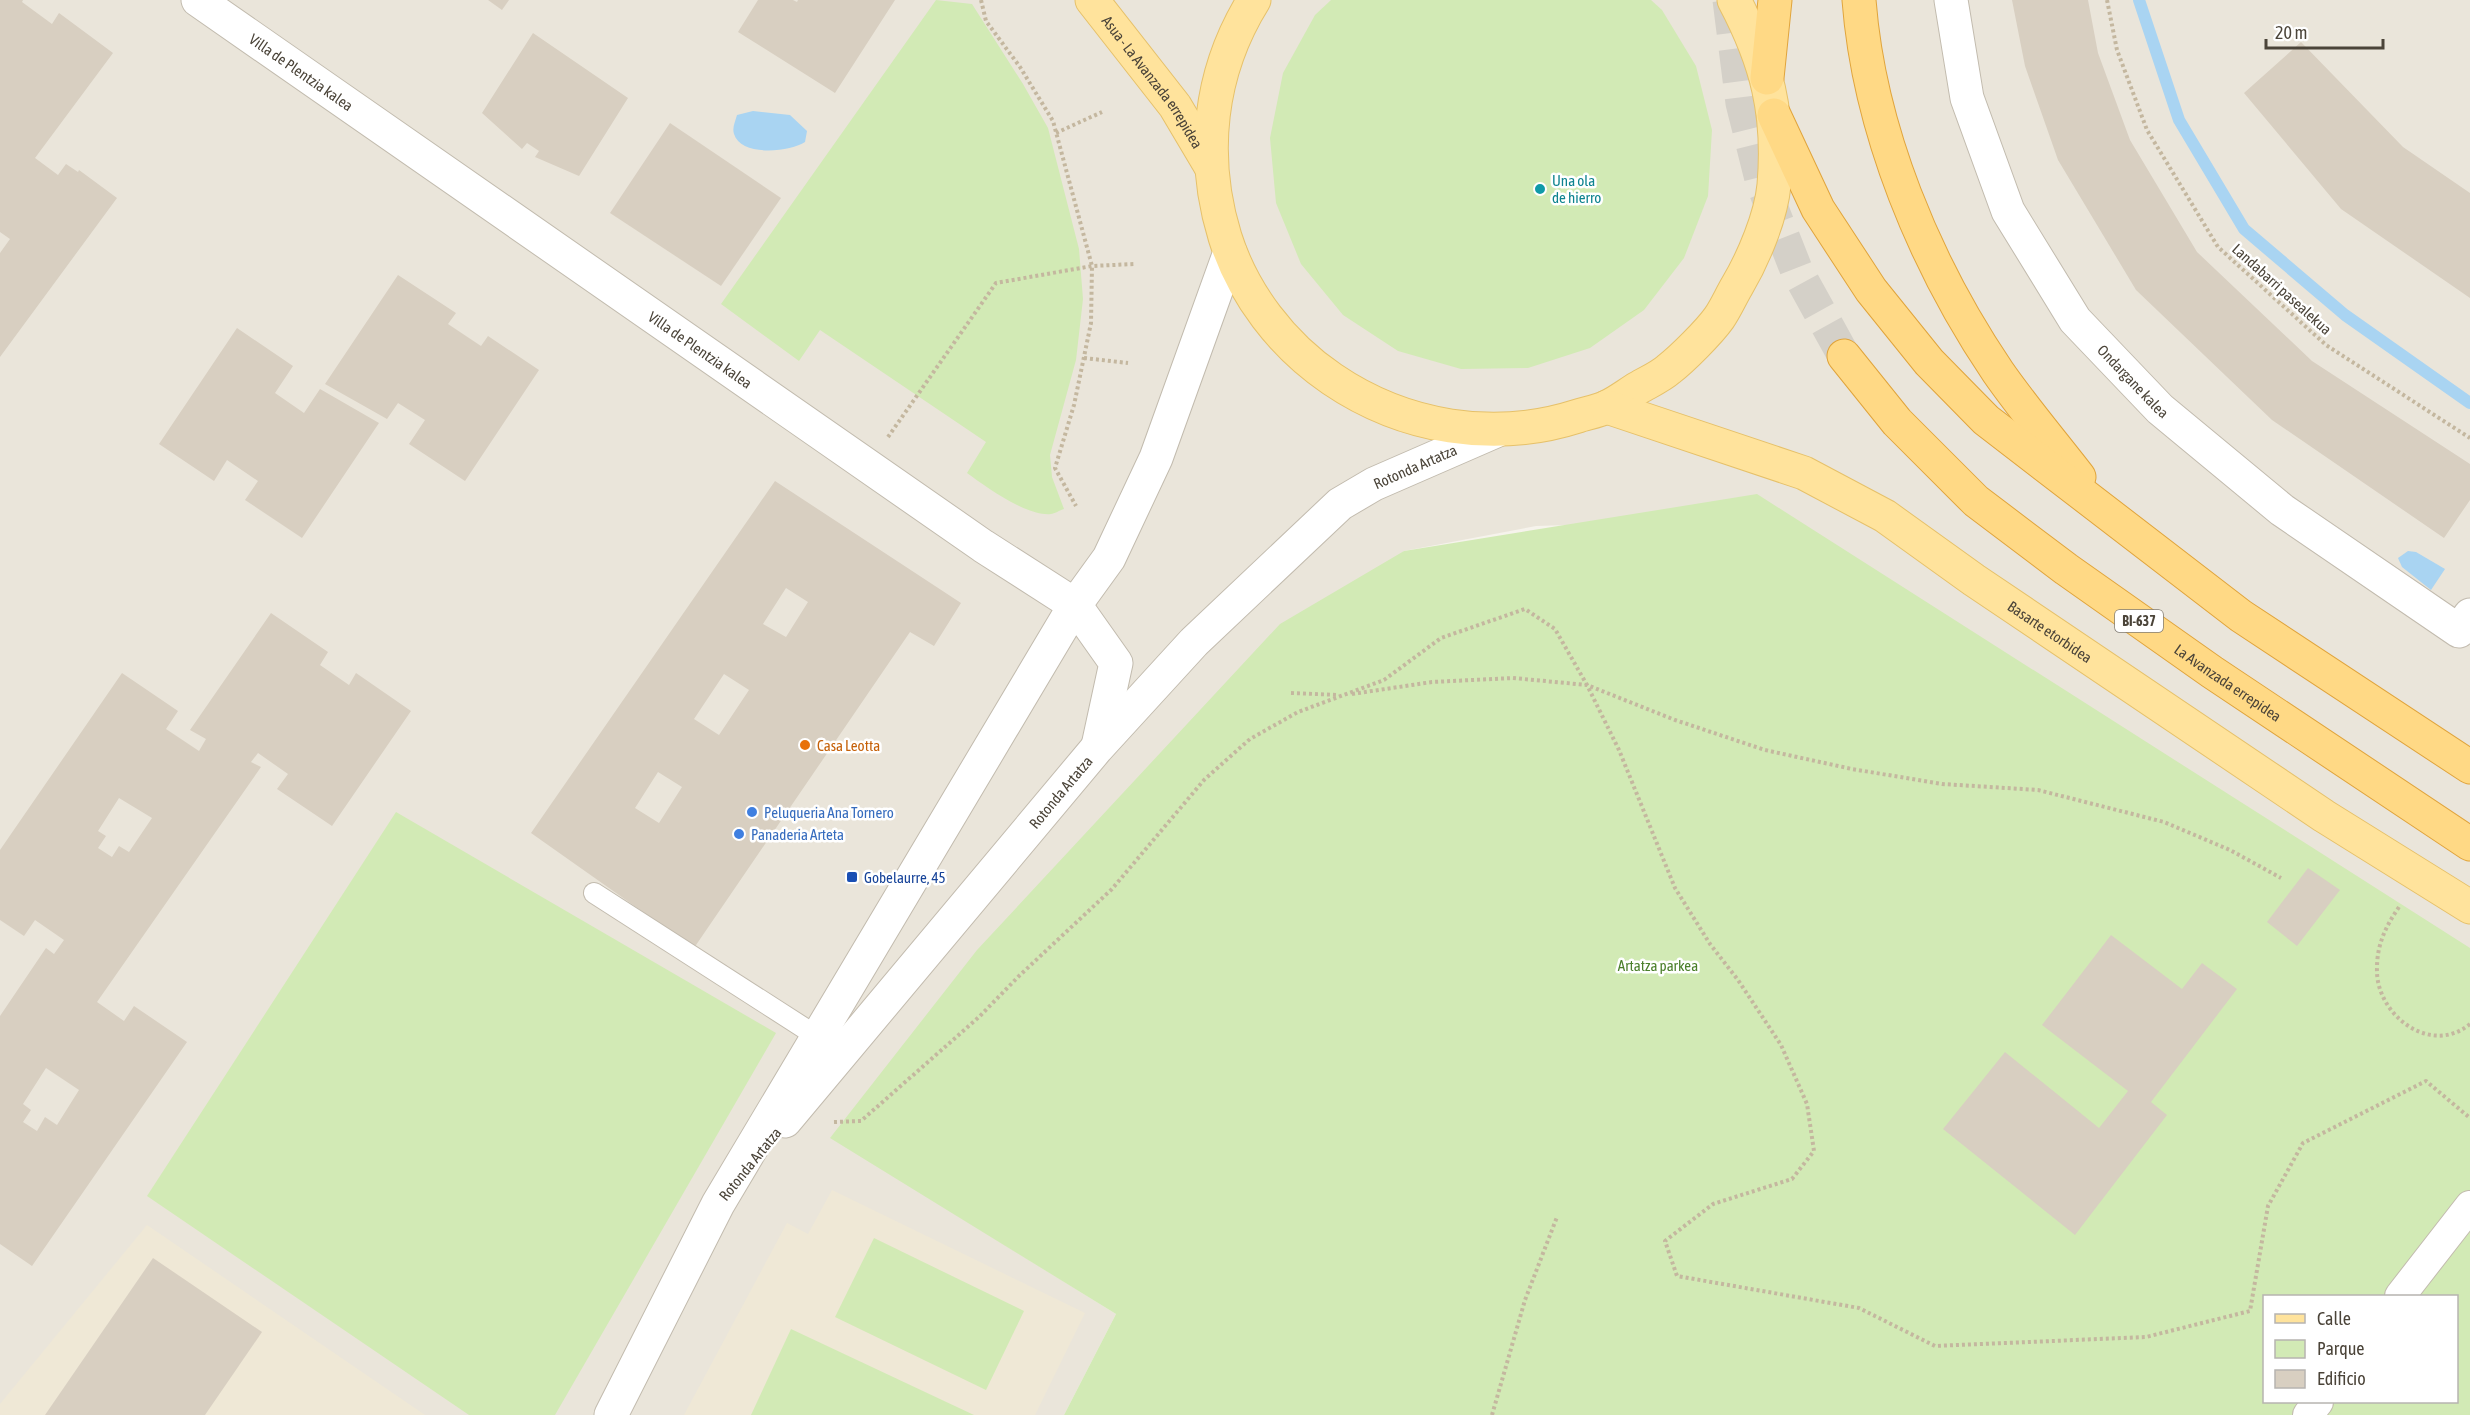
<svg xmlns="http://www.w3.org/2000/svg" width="2470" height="1415" font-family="'Asap Condensed',sans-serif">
  <rect width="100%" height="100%" fill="#f6f3ec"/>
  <polygon fill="#eae5da" points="0,0 2470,0 2470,960 1759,519 1536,526 1404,551 831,1137 1116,1314 1064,1415 0,1415"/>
  <g fill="#efe8d6">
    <polygon points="832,1190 1085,1313 1035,1415 684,1415 787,1223 808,1234"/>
    <polygon points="147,1225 425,1415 0,1415 0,1404"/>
  </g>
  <g fill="#d2eab5" fill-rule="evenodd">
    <path d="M936,0l36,4 51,80 25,44 31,121 4,50 -7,61 -26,95 2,22 12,32c-4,1 -10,5 -13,5 -24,3 -66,-28 -84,-41l19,-31 -166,-112 -21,31 -78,-57z"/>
    <polygon points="1331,0 1651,0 1662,10 1696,66 1712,130 1708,196 1684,258 1644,310 1590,348 1528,368 1461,369 1398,351 1343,315 1301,264 1276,203 1270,138 1283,73 1315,15"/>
    <path d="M1757,494l713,454v467h-1406l52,-101 -286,-176 147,-188 303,-326 124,-73zM2264,1296h192v106h-192z"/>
    <polygon points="396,812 776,1033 555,1415 469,1415 147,1196"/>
    <polygon points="874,1238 1024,1311 986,1390 835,1317"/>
    <polygon points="791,1329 974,1415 751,1415"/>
  </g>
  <g fill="#a9d4f2">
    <path d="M753,111l37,4 17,16 -2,11c-15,10 -64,15 -71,-8 -2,-6 1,-12 3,-19z"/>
    <polygon points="2408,551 2416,552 2445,569 2431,590 2402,567 2398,558"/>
  </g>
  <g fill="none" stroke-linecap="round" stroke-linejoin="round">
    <polyline stroke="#a9d4f2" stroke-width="12" points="2139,0 2179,120 2244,229 2345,315 2470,403"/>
  </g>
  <g fill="#d8cfc1" fill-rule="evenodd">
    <polygon points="0,0 23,0 22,2 52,24 59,13 113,53 35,158 58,175 66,164 78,172 79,170 117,198 0,357 0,253 10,239 0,232"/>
    <polygon points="488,0 509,0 502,10"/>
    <polygon points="758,0 793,0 797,2 798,0 895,0 835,93 738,32"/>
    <polygon points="2012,0 2088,0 2098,53 2130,140 2197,252 2312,361 2470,464 2470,500 2444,538 2272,420 2136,290 2058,160 2025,66"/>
    <polygon points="533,33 628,98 579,176 535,157 539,151 527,143 522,149 482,113"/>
    <polygon points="2301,42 2403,147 2470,193 2470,298 2341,209 2244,93"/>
    <polygon points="670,123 781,198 721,286 610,213"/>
    <polygon points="398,275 456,313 448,324 481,346 488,336 539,370 465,481 409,444 425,420 398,403 387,419 325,384"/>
    <polygon points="237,328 293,366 275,393 304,413 320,389 379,423 302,538 245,500 258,481 227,460 214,481 159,444"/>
    <path d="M775,481l186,122 -27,43 -24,-14 -216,316 -163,-115zM786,588l22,14 -22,35 -23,-13zM724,674l25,16 -30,45 -25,-16zM658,772l24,15 -23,36 -24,-15z"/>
    <path d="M271,613l57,39 -8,13 29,20 7,-12 55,38 -79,115 -55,-37 11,-15 -30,-21 -7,9 10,5 -164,235 27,19 10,-15 53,36 -155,224 -32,-22v-228l46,-68 8,6 10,-14 -29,-20 -11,16 -24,-16v-70l122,-177 56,38 -12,18 33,22 7,-12 -16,-9zM119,798l33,20 -23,34 -10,-6 -7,11 -14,-9 8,-12 -8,-5zM46,1068l33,22 -22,35 -12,-8 -8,14 -14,-9 8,-12 -8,-6z"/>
    <polygon points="2308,868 2340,890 2297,946 2267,922"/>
    <polygon points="2111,935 2182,989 2202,963 2237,989 2151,1102 2167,1115 2075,1235 1943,1129 2005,1052 2099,1128 2128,1091 2042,1025"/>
    <polygon points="153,1258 262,1332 205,1415 45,1415"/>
  </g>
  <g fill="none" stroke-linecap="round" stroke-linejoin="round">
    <polyline stroke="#d4d0c8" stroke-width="33" stroke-dasharray="33 16" stroke-linecap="butt" points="1729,0 1742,103 1762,183 1796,269 1844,356"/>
    <defs>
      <polyline id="service" points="594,893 818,1037"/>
      <g id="pedestrian">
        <polyline points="2400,1296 2470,1206"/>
        <polyline points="2308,1415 2318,1402"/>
      </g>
      <g id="minor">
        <path id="s1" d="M198,0l785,546 92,59"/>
        <path id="s2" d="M1951,0l16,98 41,113 67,109 85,89 122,101 177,121 11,-16"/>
      </g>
      <g id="tertiary">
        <polyline points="1075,605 1116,663 1098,746"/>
        <path id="s3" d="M785,1121l312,-373 97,-106 146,-138 34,-20 124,-54"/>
        <polyline points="611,1415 718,1204 1075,605 1109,558 1156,458 1230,252"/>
      </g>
      <g id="primary">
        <path id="s4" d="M1092,0l83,106 35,59"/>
        <path d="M1254,0c-45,72 -54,156 -29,237 18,57 57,108 107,142 72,49 162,64 246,37 10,-3 20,-5 29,-9 11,-5 21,-13 31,-19 10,-6 22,-11 31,-19 14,-11 40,-37 50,-51 7,-10 12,-22 18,-32 16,-27 34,-69 37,-101 6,-71 -7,-123 -40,-185"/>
        <path id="s5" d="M1607,407l197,66 81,43 89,64 350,236 146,91"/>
      </g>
      <g id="trunk">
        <path d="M1859,0c10,130 66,264 139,372 25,36 54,70 81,105"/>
        <polyline points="1767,78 1775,0"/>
        <polyline points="1774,115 1818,209 1871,290 1929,362 1986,420 2241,616 2470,767"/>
        <path id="s6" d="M1844,356l53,66 79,79 90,68 146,103 258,172"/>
      </g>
    </defs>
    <use href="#service" stroke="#c2bbae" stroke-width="22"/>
    <use href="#pedestrian" stroke="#c2bbae" stroke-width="32"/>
    <use href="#minor" stroke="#c2bbae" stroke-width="35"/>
    <use href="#tertiary" stroke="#c2bbae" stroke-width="35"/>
    <use href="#primary" stroke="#e6c16a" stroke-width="35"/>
    <use href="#trunk" stroke="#e0a43c" stroke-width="35"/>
    <g stroke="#c4b79f" stroke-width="4" stroke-dasharray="3 3" stroke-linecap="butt">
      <polyline points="981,0 986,21 1020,67 1053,121 1092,266 1091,323 1074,405 1055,468 1076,506"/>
      <polyline points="2107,0 2117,50 2147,130 2218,247 2326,345 2470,438"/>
      <polyline points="1056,133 1102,112"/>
      <polyline points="1084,358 1128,363"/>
      <polyline points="888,437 996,283 1092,266 1134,264"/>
      <polyline points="1291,693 1339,695"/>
      <polyline points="1352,694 1432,682 1513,678 1587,685 1675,720 1765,750 1852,769 1942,784 2038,790 2164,822 2230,850 2281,878"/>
      <path d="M2399,907c-13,19 -22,37 -22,61 -2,46 53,89 93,56"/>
      <polyline points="834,1122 861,1121 979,1017 1019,976 1112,889 1204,780 1250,739 1298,712 1384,680 1441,638 1525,609 1555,629 1587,685 1619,750 1675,888 1710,944 1738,980 1781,1045 1807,1104 1814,1151 1792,1179 1713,1204 1665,1241 1677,1276 1859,1308 1935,1346 2146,1337 2250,1311 2268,1206 2303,1143 2426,1081 2470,1118"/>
      <polyline points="1492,1415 1525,1300 1557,1217"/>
    </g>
    <use href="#service" stroke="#fff" stroke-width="20"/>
    <use href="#pedestrian" stroke="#fff" stroke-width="30"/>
    <use href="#minor" stroke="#fff" stroke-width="33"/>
    <use href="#tertiary" stroke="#fff" stroke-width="33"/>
    <use href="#primary" stroke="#ffe39c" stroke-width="33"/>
    <use href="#trunk" stroke="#ffd985" stroke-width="33"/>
  </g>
  <circle fill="#0f9aa8" stroke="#fff" stroke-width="2" cx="1540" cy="189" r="6"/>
  <circle fill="#e8710a" stroke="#fff" stroke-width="2" cx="805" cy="745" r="6"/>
  <g fill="#3f7fe0" stroke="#fff" stroke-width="2">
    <circle cx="752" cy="812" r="6"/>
    <circle cx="739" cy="834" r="6"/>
  </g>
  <rect fill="#1a4fb4" stroke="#fff" stroke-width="2" x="846" y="871" width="12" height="12" rx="3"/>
  <g text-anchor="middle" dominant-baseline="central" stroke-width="5" stroke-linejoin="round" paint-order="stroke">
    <rect fill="#fff" stroke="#817c74" stroke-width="1.5" x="2115" y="610" width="48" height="22" rx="4.5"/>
    <g font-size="14" font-weight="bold" fill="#4b4439">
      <text x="2139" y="621">BI-637</text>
    </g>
    <g font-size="15" fill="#4b4439" stroke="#fff">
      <text stroke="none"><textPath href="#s1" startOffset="126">Villa de Plentzia kalea</textPath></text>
      <text stroke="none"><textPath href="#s4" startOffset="102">Asua - La Avanzada errepidea</textPath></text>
      <text transform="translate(2282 289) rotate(42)">Landabarri pasealekua</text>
      <text stroke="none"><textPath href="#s1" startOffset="612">Villa de Plentzia kalea</textPath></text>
      <text stroke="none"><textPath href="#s2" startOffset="432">Ondargane kalea</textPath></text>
      <text stroke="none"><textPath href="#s3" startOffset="915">Rotonda Artatza</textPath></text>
      <text stroke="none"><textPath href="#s5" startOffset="501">Basarte etorbidea</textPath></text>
      <text stroke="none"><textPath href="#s6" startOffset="507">La Avanzada errepidea</textPath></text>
      <text stroke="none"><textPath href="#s3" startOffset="429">Rotonda Artatza</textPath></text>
      <text transform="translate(750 1164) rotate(-51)">Rotonda Artatza</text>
    </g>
    <g font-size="15" fill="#0d838f" stroke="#fff" text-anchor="start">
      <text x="1552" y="180">Una ola<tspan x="1552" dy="17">de hierro</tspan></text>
    </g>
    <g font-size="15" fill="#c56008" stroke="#fff" text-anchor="start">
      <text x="817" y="745">Casa Leotta</text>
    </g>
    <g font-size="15" fill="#366cbe" stroke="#fff" text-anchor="start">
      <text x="764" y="812">Peluqueria Ana Tornero</text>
      <text x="751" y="834">Panaderia Arteta</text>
    </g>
    <g font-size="15" fill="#164399" stroke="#fff" text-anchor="start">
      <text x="864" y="877">Gobelaurre, 45</text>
    </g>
    <g font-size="15" fill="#4a7f2a" stroke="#fff">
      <text x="1658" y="965">Artatza parkea</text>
    </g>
  </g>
  <rect x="2263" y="1295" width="195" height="108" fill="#ffffff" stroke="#b7b4b0" stroke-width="1.5"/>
  <rect x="2275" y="1314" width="30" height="9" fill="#ffe39c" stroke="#b7b4b0" stroke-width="1.5"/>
  <text x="2317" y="1325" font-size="18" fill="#4b4439">Calle</text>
  <rect x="2275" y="1340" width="30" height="18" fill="#d2eab5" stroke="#b7b4b0" stroke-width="1.5"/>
  <text x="2317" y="1355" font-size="18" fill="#4b4439">Parque</text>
  <rect x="2275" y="1370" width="30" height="18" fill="#d8cfc1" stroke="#b7b4b0" stroke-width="1.5"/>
  <text x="2317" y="1385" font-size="18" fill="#4b4439">Edificio</text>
  <path d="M2266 39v9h117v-9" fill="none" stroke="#4b4439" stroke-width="3"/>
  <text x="2275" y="39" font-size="18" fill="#4b4439" stroke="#ffffff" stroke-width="4.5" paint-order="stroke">20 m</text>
</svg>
